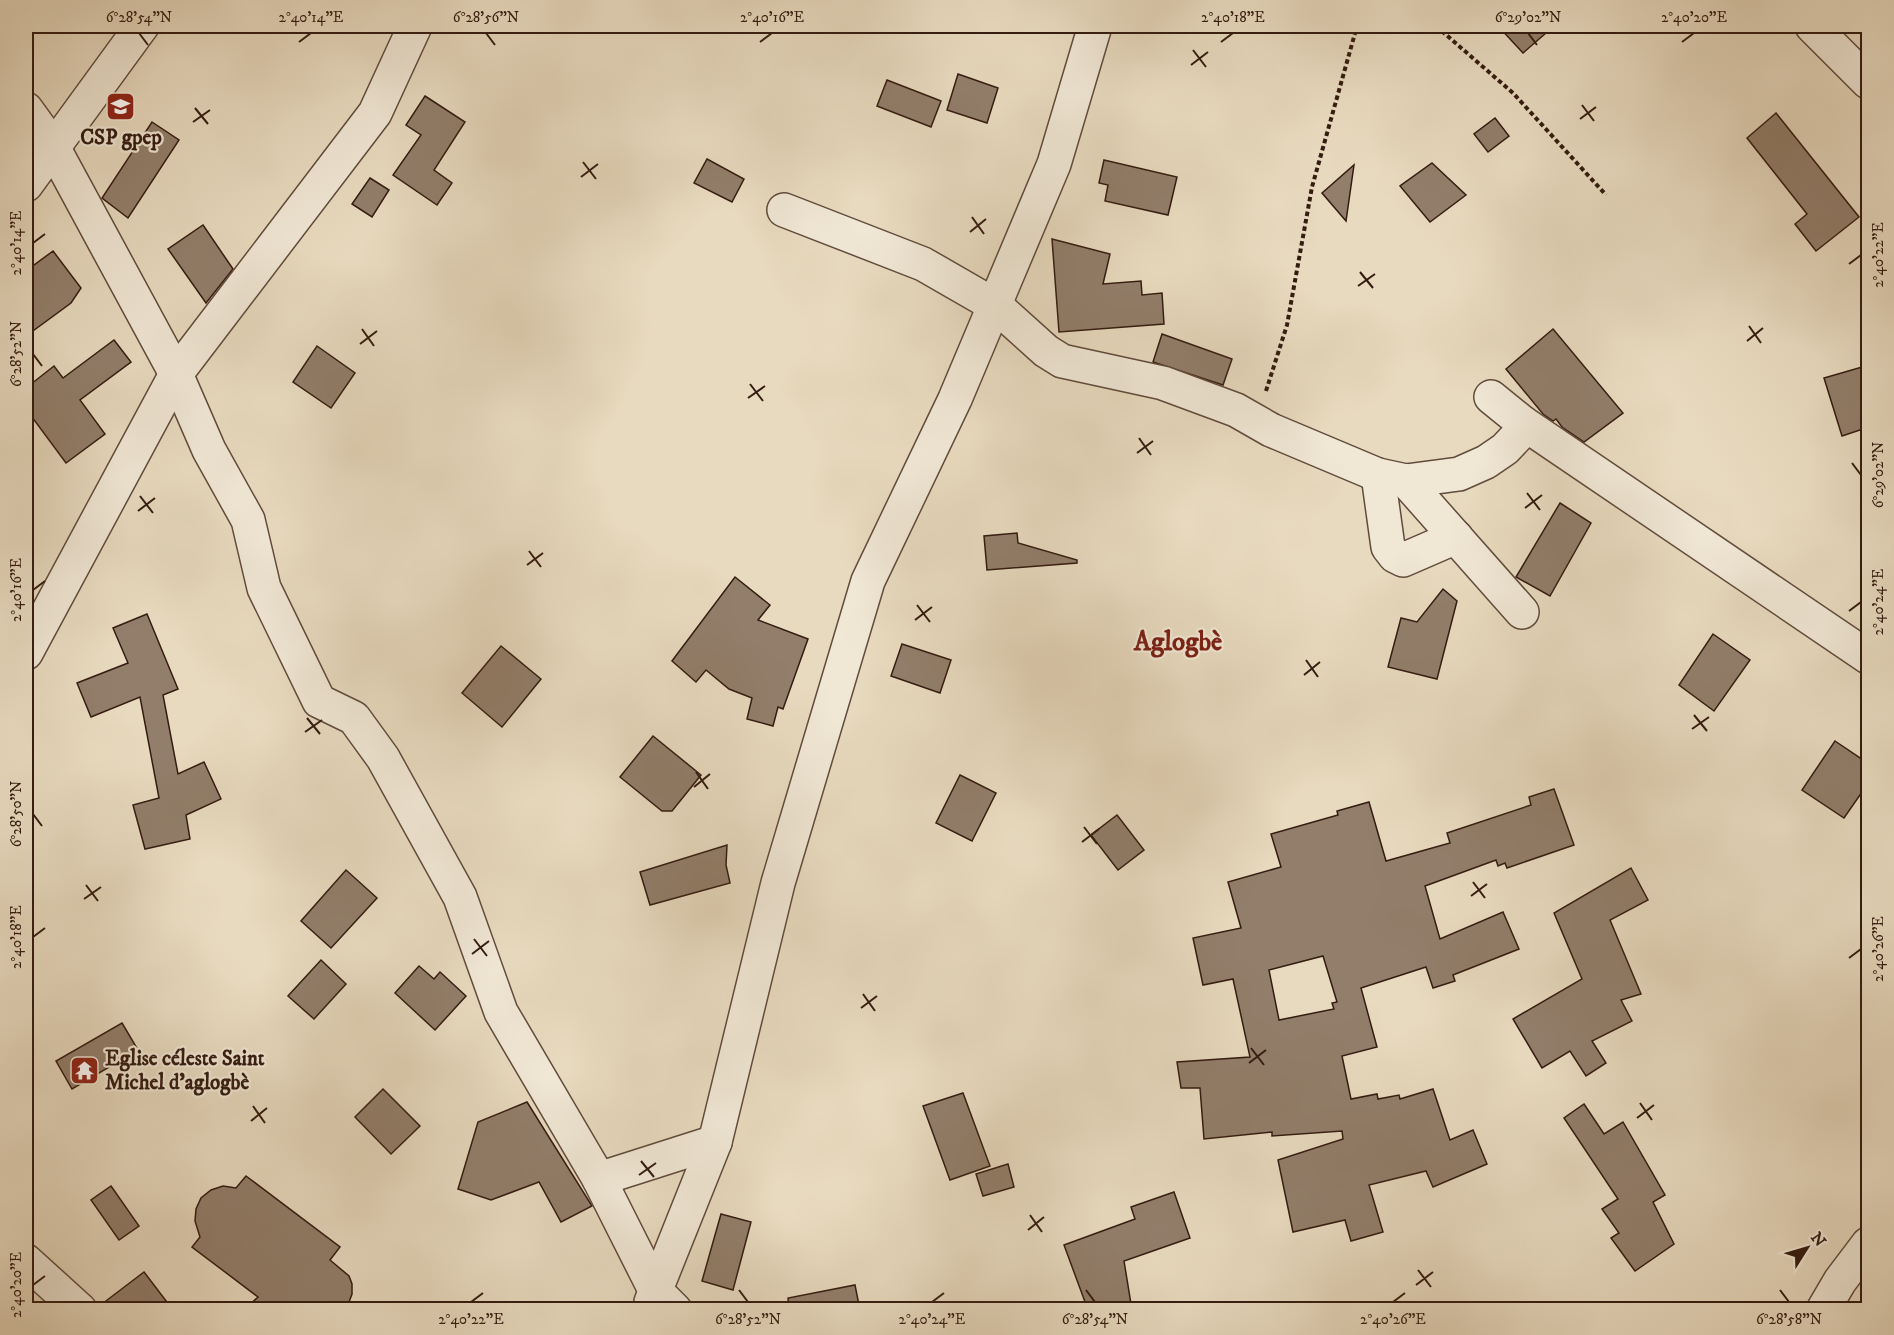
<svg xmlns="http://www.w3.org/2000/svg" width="1894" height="1335" font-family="'IM FELL DW Pica',serif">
  <rect width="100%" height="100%" fill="#e8dabf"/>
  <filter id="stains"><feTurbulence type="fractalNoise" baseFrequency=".00333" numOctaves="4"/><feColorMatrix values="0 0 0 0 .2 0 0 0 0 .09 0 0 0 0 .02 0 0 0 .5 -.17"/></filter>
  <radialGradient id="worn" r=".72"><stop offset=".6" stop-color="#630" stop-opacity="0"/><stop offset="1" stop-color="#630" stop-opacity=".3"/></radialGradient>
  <g fill="#927e6b" stroke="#341b11" stroke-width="1.5" fill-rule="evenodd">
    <polygon points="1498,26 1554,26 1523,53"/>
    <polygon points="958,74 998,88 987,123 947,110"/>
    <polygon points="887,80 941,101 931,127 877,106"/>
    <polygon points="425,96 465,122 434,170 452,183 437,205 393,175 421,135 406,125"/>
    <polygon points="1776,113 1859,217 1816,251 1795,224 1807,214 1747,138"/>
    <polygon points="1495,118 1509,136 1488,152 1474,134"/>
    <polygon points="152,122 179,140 128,218 102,198"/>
    <polygon points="707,159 744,179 732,202 694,183"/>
    <polygon points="1104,160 1177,177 1168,215 1105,201 1108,185 1099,183"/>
    <polygon points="1432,163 1466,195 1430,222 1400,186"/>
    <polygon points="1354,165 1346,221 1322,193"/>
    <polygon points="370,178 389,190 372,217 352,204"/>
    <polygon points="203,225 233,269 206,303 168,249"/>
    <polygon points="1052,239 1110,254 1103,284 1141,281 1142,295 1162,293 1164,324 1059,332"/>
    <polygon points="53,251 81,288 71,303 26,336 26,271"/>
    <polygon points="1553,329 1623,413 1584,442 1562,427 1556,419 1553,421 1543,414 1506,369"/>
    <polygon points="1162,334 1232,359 1223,385 1153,362"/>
    <polygon points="114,340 131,362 80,400 105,434 66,463 26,409 26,388 54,366 63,378"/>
    <polygon points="317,346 355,373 331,408 293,382"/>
    <polygon points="1869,365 1869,427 1842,436 1824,378"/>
    <polygon points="1560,503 1591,523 1550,596 1516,577"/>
    <polygon points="1017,533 1018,543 1077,560 1077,563 987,570 984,536"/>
    <polygon points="735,577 770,605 758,620 808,639 783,709 778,707 773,726 747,719 752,698 729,689 706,670 696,682 672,661"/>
    <polygon points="1443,589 1457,601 1437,679 1388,667 1401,618 1417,622"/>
    <polygon points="147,614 178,689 163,695 178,774 204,762 221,799 186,815 190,839 145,849 133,805 159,798 140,697 91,717 77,683 128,663 113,628"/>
    <polygon points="1713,634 1750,660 1714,711 1679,685"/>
    <polygon points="902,644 951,660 940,693 891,676"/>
    <polygon points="501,646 541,679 502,727 462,693"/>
    <polygon points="653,736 701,775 672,811 662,811 620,777"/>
    <polygon points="1835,741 1869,764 1869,782 1844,818 1802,790"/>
    <polygon points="960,775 996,793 972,841 936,823"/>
    <path d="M1554,789l20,56 -67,23 -2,-5 -7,3 -2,-6 -71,26 15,53 63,-27 16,37 -66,26 2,6 -22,7 -7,-21 -65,21 16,59 -35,9 9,43 26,-5 1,5 21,-4 1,4 33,-10 17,51 23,-10 14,34 -54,23 -7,-16 -57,14 14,47 -32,9 -6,-21 -52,12 -15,-72 65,-21 -1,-8 -70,5v-4l-68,7 -4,-51h-19l-4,-26 73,-5 -17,-78 -30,6 -10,-47 48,-10 -13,-46 53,-15 -10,-33 67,-19 -1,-4 32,-9 17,59 64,-18 -3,-10 84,-28 -2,-8zM1323,956l14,46 -5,1 2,6 -55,11 -10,-50z"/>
    <polygon points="1117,815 1144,850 1118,870 1091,835"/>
    <polygon points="727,845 726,865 730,883 650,905 640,872"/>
    <polygon points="1631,868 1648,900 1610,920 1641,994 1621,1000 1632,1021 1592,1041 1606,1063 1586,1076 1570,1051 1542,1068 1513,1019 1582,979 1554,913"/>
    <polygon points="346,870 377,898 331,948 301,921"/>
    <polygon points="321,960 346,984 314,1019 288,996"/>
    <polygon points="419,966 434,979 440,972 466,996 435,1030 395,993"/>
    <polygon points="122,1023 138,1050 72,1089 56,1061"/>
    <polygon points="383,1089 420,1126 391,1154 355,1117"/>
    <polygon points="963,1093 990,1166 950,1180 923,1106"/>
    <polygon points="527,1102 592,1206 561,1222 539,1182 491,1200 458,1189 478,1122"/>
    <polygon points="1584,1104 1604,1134 1623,1122 1665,1195 1653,1202 1674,1244 1635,1271 1611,1238 1619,1233 1602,1209 1618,1199 1564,1118"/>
    <polygon points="1008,1164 1014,1187 983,1196 976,1174"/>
    <polygon points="246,1176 340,1247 330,1260 349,1276 352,1284 352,1294 346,1310 244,1310 258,1297 192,1247 200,1237 195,1221 196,1209 201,1198 211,1190 223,1186 236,1188"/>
    <polygon points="111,1186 139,1226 119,1240 91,1200"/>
    <polygon points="1174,1192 1190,1238 1124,1261 1132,1310 1088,1310 1064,1245 1135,1219 1131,1207"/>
    <polygon points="721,1214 751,1222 733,1290 702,1281"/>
    <polygon points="144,1272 173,1310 98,1310 98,1307"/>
    <polygon points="855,1285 860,1310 789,1310 788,1298"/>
  </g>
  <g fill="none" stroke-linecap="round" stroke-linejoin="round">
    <defs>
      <g id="minor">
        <polyline points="1812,26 1868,82"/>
        <polyline points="26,109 52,145 176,374 209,450 248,520 264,588 319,701 354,718 383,758 460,897 501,1012 599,1179 655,1290 675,1310"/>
        <polyline points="26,185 142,26"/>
        <polyline points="784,210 923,264 996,306 1046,351 1062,361 1163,383 1236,410 1271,430 1378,475 1406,481 1459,474 1486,462 1505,449 1521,432 1523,423 1491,397"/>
        <polyline points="1523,423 1868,657"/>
        <polyline points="1378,475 1388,547 1395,556 1403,560 1456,537"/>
        <polyline points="1406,481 1522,612"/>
        <polyline points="26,653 176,374 375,113 415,26"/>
        <polyline points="599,1179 715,1142"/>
        <polyline points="26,1261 80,1310"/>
        <polyline points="651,1302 715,1142 778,883 868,581 955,399 1054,164 1095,26"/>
        <polyline points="1823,1310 1840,1281 1868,1244"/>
      </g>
    </defs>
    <use href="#minor" stroke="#614b3c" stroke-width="36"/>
    <g stroke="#341b11" stroke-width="4" stroke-dasharray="4.5 3" stroke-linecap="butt">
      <polyline points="1436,26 1513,93 1606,195"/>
      <polyline points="1266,391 1287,325 1312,187 1357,26"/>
    </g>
    <use href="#minor" stroke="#f0e7d5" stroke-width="33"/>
  </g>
  <path fill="none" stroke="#341b11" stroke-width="2" d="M139,33l9,12M486,33l9,12M1528,33l9,12M299,42l12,-9M760,42l12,-9M1221,42l12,-9M1682,42l12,-9M1193,50l13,17M1191,65l17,-13M1582,105l12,16M195,108l13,16M1580,119l16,-12M193,122l17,-12M583,162l13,17M581,177l17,-13M972,217l12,17M970,232l16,-13M33,243l12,-9M1849,264l12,-9M1360,272l13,16M1358,286l17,-12M1749,326l12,17M362,329l12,17M1747,341l16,-13M360,344l17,-13M33,354l9,12M750,384l13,17M748,398l17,-12M1139,438l12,17M1137,453l16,-12M1852,463l9,12M1527,493l13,17M140,496l13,17M1525,508l17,-13M138,511l17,-13M529,551l12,16M527,565l16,-12M33,590l12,-9M917,605l13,17M1849,611l12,-9M915,620l17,-13M1306,660l12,17M1304,675l16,-13M1694,715l13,16M307,718l13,16M1692,729l17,-12M305,732l17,-12M696,772l12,17M694,787l16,-13M33,814l9,12M1084,827l13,17M1082,842l17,-13M1473,882l12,16M86,885l12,16M1471,896l16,-12M84,899l17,-12M33,937l12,-9M474,939l13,17M472,954l17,-13M1849,958l12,-9M863,994l12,17M861,1008l16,-12M1251,1048l13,17M1249,1063l17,-13M1640,1103l12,17M253,1106l12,17M1637,1118l17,-13M251,1121l16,-13M641,1161l13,16M639,1175l17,-12M1030,1215l12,17M1028,1230l16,-13M1418,1270l13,17M33,1285l12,-9M1416,1285l17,-13M739,1290l9,12M1086,1290l9,12M1780,1290l9,12M471,1302l12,-9M932,1302l12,-9M1393,1302l12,-9"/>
  <defs>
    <symbol id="school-square" viewBox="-11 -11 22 22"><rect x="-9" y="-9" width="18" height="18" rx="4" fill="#8f2418" stroke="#f0e7d5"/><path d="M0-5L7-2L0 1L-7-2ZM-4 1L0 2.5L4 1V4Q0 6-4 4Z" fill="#fff"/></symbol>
    <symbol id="temple-square" viewBox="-11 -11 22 22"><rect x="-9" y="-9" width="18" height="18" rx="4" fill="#8f2418" stroke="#f0e7d5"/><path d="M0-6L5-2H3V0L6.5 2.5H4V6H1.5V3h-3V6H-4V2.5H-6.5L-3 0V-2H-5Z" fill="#fff"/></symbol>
  </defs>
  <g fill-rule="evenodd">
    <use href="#school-square" x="104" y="90" width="33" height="33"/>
    <use href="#temple-square" x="68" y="1054" width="33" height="33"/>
  </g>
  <g text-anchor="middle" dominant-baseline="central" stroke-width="4.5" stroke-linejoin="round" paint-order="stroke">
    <g font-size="21" font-weight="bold" fill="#341b11" stroke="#f0e7d5">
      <text x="121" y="138">CSP gpep</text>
      <text x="105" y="1059" text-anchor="start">Eglise céleste Saint<tspan x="105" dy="24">Michel d'aglogbè</tspan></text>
    </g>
    <g font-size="27" font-weight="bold" fill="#7a1f14" stroke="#f0e7d5">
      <text x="1178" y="642">Aglogbè</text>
    </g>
  </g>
  <rect width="1894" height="1335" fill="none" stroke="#e8dabf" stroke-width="66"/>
  <g transform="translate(1807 1248) rotate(53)" stroke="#f0e7d5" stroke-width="4.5" paint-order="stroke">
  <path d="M0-4.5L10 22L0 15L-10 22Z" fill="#341b11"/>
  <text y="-9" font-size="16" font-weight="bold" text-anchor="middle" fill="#341b11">N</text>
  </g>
  <rect x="33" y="33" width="1828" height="1269" fill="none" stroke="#341b11" stroke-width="2"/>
  <g font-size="15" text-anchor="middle" fill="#341b11">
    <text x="139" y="22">6°28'54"N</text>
    <text x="311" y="22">2°40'14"E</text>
    <text x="486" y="22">6°28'56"N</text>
    <text x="772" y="22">2°40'16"E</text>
    <text x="1233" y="22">2°40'18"E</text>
    <text x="1528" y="22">6°29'02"N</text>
    <text x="1694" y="22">2°40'20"E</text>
    <text transform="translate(16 243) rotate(-90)" y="5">2°40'14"E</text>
    <text transform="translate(1878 255) rotate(-90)" y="5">2°40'22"E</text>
    <text transform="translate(16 354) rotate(-90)" y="5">6°28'52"N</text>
    <text transform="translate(1878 475) rotate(-90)" y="5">6°29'02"N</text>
    <text transform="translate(16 590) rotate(-90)" y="5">2°40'16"E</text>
    <text transform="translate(1878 602) rotate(-90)" y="5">2°40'24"E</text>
    <text transform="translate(16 814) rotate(-90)" y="5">6°28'50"N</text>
    <text transform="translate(16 937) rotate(-90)" y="5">2°40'18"E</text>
    <text transform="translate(1878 949) rotate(-90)" y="5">2°40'26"E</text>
    <text transform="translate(16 1285) rotate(-90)" y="5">2°40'20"E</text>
    <text x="471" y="1324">2°40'22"E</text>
    <text x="748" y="1324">6°28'52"N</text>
    <text x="932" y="1324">2°40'24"E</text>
    <text x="1095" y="1324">6°28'54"N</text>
    <text x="1393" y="1324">2°40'26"E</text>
    <text x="1789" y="1324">6°28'58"N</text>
  </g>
  <rect width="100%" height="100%" filter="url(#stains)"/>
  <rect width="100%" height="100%" fill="url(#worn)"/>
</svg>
